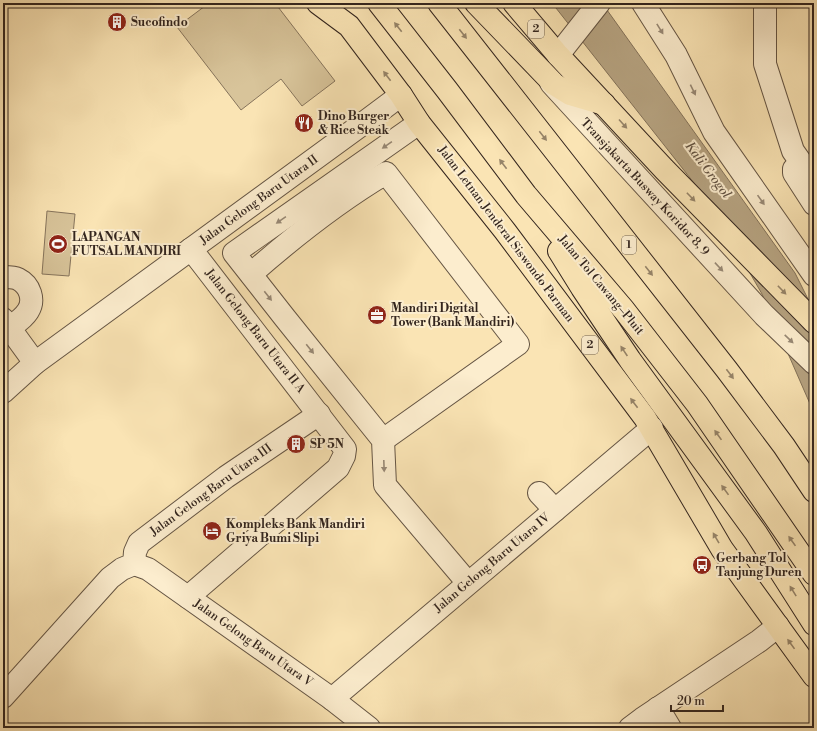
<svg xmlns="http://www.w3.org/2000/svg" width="817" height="731" font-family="'Libre Bodoni',serif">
  <rect width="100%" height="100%" fill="#fae4b4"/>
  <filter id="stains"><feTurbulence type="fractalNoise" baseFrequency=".005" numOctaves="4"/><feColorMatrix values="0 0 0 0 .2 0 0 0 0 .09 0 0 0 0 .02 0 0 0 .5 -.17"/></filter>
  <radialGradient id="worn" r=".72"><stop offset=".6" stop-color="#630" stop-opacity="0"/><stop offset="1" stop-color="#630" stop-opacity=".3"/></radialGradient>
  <g fill="#d8c49a" stroke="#86745c">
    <polygon points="209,3 275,3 335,81 302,106 281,79 241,110 177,27"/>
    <polygon points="47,211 75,214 69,276 42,274"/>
  </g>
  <polygon fill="#b6a381" stroke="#827159" points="552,3 602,3 795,273 814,311 814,413 762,294 709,202"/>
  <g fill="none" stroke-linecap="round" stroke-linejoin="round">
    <defs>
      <g id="minor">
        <polyline points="643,3 676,55 714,132 814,275"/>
        <polyline points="765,3 765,64 793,151 814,181"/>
        <polyline points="558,55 599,3"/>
        <polyline points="551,83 764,315 814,363"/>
        <polyline points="419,123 234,253 285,318 383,440 385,485 468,583"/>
        <polyline points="794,169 794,173 814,204"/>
        <path d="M251,274c41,-36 88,-73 135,-101l132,171 -135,96"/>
        <path d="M3,277c5,0 11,0 15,2 12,6 17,21 10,32 -5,8 -12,12 -19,17"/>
        <polyline points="3,319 35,363"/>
        <polyline points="3,392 35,363 361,125 401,95"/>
        <polyline points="539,493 555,510"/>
        <polyline points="134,564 148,569 332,699 369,728"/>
        <polyline points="188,597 338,468 344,456 345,449 191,249"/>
        <polyline points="3,697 110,578 122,569 134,564 135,552 139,543 226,477 319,414"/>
        <polyline points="332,699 652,428"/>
        <polyline points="658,708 670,728"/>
        <polyline points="630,728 642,719 759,641 778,626"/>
      </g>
      <g id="highway">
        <polyline points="318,3 349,26 401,95 419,123 505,231 645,418 722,549 814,676"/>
        <polyline points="379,3 447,90 526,195 624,310 697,404 814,574"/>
        <polyline points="439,3 727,370 784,446 814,491"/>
        <polyline points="476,3 554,84 570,94 604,104"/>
        <polyline points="514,3 558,55 664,169 814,322"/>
        <polyline points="559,251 582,288 630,360 756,533 814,624"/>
      </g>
    </defs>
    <use href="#minor" stroke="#655544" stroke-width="24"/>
    <use href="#highway" stroke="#33251e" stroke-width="24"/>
    <use href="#minor" stroke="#fcedce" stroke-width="22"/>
    <use href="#highway" stroke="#fae4b4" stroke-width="22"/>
  </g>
  <defs><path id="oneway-solid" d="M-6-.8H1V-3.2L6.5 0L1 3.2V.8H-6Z"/></defs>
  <g fill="#968469">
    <use href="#oneway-solid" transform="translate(398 27) rotate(-128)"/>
    <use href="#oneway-solid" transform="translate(463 34) rotate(52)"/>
    <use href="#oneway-solid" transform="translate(387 76) rotate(-127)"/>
    <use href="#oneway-solid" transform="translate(623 124) rotate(48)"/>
    <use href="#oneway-solid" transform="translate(543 136) rotate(52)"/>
    <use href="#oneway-solid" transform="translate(503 164) rotate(-127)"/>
    <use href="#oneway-solid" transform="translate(691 197) rotate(46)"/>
    <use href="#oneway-solid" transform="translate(649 271) rotate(52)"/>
    <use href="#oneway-solid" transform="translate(782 290) rotate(46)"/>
    <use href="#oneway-solid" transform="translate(624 351) rotate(-124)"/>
    <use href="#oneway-solid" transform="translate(730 374) rotate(53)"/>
    <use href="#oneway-solid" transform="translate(634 403) rotate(-127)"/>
    <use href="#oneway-solid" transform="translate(718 435) rotate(-125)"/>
    <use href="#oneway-solid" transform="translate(725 490) rotate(-126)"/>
    <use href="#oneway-solid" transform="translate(716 538) rotate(-120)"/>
    <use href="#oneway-solid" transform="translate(792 541) rotate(-125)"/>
    <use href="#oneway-solid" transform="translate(793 591) rotate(-122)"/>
    <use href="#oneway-solid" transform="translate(791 644) rotate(-126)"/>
  </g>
  <g fill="#988976">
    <use href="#oneway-solid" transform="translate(660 29) rotate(58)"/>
    <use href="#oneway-solid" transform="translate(693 90) rotate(64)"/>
    <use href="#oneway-solid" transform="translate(387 145) rotate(145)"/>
    <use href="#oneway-solid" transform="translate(761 200) rotate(55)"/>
    <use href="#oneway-solid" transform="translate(281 220) rotate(145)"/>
    <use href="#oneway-solid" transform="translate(719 267) rotate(47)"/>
    <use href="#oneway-solid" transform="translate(268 296) rotate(52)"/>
    <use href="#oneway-solid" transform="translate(789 339) rotate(44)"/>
    <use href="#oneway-solid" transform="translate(310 349) rotate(51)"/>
    <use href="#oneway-solid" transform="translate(384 466) rotate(88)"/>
  </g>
  <defs>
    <symbol id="building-disc" viewBox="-11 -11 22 22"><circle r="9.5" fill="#8f2418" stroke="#fcedce"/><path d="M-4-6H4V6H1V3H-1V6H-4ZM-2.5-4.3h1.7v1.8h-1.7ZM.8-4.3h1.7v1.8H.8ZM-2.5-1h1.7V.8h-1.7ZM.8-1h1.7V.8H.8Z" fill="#fff"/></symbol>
    <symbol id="restaurant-disc" viewBox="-11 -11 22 22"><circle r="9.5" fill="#8f2418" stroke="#fcedce"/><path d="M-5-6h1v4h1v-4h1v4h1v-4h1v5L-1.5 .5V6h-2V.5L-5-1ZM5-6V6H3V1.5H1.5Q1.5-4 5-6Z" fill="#fff"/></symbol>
    <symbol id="stadium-disc" viewBox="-11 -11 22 22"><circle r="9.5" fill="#8f2418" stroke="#fcedce"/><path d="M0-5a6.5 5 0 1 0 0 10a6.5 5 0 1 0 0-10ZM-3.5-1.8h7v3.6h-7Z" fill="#fff"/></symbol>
    <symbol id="office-disc" viewBox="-11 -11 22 22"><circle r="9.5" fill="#8f2418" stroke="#fcedce"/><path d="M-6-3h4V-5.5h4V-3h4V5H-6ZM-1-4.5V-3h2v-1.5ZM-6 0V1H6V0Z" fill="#fff"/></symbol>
    <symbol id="hotel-disc" viewBox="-11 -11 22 22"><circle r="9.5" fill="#8f2418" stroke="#fcedce"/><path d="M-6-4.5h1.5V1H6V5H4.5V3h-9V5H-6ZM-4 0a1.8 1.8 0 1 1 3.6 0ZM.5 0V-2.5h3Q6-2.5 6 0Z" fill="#fff"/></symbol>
    <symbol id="bus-disc" viewBox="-11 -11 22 22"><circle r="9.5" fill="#8f2418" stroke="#fcedce"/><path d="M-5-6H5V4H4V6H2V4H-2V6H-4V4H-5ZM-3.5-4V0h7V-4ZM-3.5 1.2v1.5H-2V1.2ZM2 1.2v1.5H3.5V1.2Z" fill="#fff"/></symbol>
  </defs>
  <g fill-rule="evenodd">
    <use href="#building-disc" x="106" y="11" width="22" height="22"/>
    <use href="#restaurant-disc" x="293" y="112" width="22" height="22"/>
    <use href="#stadium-disc" x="47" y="233" width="22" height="22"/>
    <use href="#office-disc" x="366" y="304" width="22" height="22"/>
    <use href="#building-disc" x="285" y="433" width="22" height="22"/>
    <use href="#hotel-disc" x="201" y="520" width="22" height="22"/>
    <use href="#bus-disc" x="691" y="554" width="22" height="22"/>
  </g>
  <g text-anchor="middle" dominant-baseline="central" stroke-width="4" stroke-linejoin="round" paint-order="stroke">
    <g fill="#fcedce" stroke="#6f6153" stroke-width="1">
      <rect x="528" y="20" width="16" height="18" rx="3"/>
      <rect x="622" y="236" width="14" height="18" rx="3"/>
      <rect x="582" y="336" width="16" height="18" rx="3"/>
    </g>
    <g font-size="11" font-weight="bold" fill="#33251e">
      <text x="536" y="29">2</text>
      <text x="629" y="245">1</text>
      <text x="590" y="345">2</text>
    </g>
    <g font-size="12" font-weight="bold" fill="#33251e" stroke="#fcedce" text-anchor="start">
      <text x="131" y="22">Sucofindo</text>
      <text x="318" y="116">Dino Burger<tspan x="318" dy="14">&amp; Rice Steak</tspan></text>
      <text x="72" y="237">LAPANGAN<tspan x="72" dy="14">FUTSAL MANDIRI</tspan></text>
      <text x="391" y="308">Mandiri Digital<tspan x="391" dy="14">Tower (Bank Mandiri)</tspan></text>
      <text x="310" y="444">SP 5N</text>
      <text x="226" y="524">Kompleks Bank Mandiri<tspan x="226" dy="14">Griya Bumi Slipi</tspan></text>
      <text x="716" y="558">Gerbang Tol<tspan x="716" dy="14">Tanjung Duren</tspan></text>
    </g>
    <g font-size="12" fill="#33251e" stroke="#fcedce">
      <text transform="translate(645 187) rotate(47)">Transjakarta Busway Koridor 8, 9</text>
      <text transform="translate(259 200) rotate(-36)">Jalan Gelong Baru Utara II</text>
      <text transform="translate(506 234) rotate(53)">Jalan Letnan Jenderal Siswondo Parman</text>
      <text transform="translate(601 285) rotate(50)">Jalan Tol Cawang–Pluit</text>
      <text transform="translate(255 331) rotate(52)">Jalan Gelong Baru Utara II A</text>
      <text transform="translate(211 490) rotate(-36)">Jalan Gelong Baru Utara III</text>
      <text transform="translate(492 563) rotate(-40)">Jalan Gelong Baru Utara IV</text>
      <text transform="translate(253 643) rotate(35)">Jalan Gelong Baru Utara V</text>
    </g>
    <g font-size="13" font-style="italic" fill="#615141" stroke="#fcedce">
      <text transform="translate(708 170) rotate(53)">Kali Grogol</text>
    </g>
  </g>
  <rect width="817" height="731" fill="none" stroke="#fae4b4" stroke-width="16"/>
  <rect x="4" y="4" width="809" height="723" fill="none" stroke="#33251e" stroke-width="2"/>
  <rect x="8" y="8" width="801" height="715" fill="none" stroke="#33251e"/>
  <path d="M671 705v6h52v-6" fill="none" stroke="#33251e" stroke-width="2"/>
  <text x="677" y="705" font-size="12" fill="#33251e" stroke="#fcedce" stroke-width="3" paint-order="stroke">20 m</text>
  <rect width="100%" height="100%" filter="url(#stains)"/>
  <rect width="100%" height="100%" fill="url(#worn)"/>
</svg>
